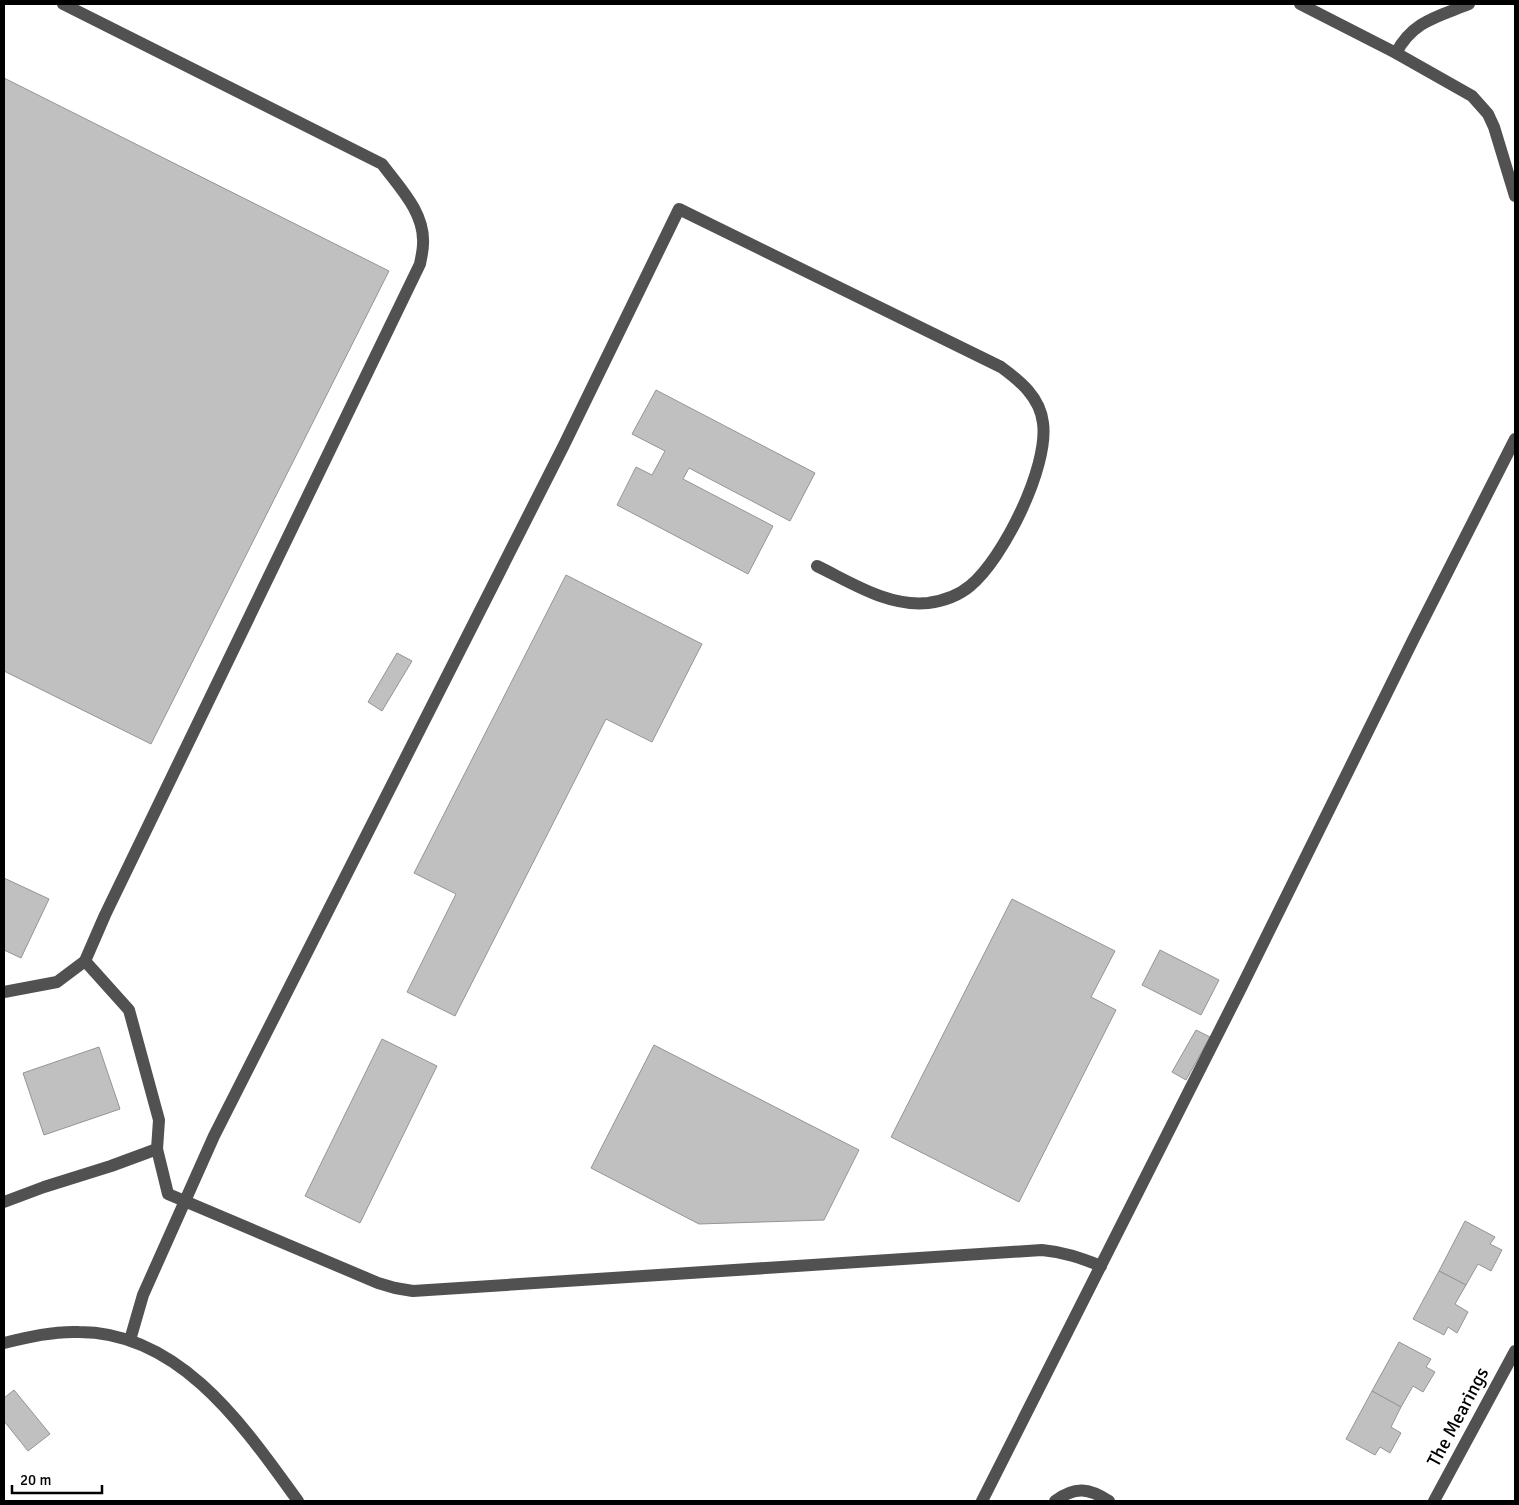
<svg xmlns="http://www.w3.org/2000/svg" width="1519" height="1505" font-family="Signika,sans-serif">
  <rect width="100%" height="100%" fill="#fff"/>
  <g fill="#c0c0c0" stroke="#959595">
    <polygon points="4,78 389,271 151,744 4,671"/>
    <polygon points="656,390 815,473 790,521 689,468 683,479 773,526 748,574 617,505 636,467 652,475 665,451 632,434"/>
    <polygon points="566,575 702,644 652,742 606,719 455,1016 407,992 456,894 414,873"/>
    <polygon points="397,653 412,661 382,711 368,702"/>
    <polygon points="4,878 49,899 21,958 4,950"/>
    <polygon points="1012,899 1115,951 1091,997 1116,1010 1019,1202 891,1137"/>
    <polygon points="1160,950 1219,980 1201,1015 1142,985"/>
    <polygon points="1196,1030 1210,1037 1186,1080 1172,1072"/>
    <polygon points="382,1039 437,1066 360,1223 305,1196"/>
    <polygon points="654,1045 859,1150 824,1220 699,1224 591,1168"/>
    <polygon points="99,1047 120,1109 44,1135 23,1073"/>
    <polygon points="1465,1221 1495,1237 1490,1244 1502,1250 1491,1271 1478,1264 1466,1285 1439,1271"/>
    <polygon points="1439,1271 1466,1285 1455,1304 1468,1312 1457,1333 1448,1327 1444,1335 1413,1319"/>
    <polygon points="1399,1342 1431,1359 1426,1367 1435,1372 1423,1392 1413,1386 1401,1407 1372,1391"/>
    <polygon points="14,1390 50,1434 28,1451 4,1421 4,1398"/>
    <polygon points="1372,1391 1401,1407 1391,1427 1401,1433 1390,1453 1380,1447 1375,1455 1346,1439"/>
  </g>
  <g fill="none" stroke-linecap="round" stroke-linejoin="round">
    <g stroke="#515151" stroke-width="12">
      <polyline points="1300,4 1396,53 1472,96 1488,114 1494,127 1515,196"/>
      <path d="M1396,53c17,-32 41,-36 73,-49"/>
      <path d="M4,992l53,-10 28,-21 20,-46 315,-651c1,-6 3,-13 3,-20 2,-31 -23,-56 -41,-80l-319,-160"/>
      <path d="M157,1149l11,45 210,89 17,5 18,3 629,-41c22,2 39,8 59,16"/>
      <polyline points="4,1202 44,1187 111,1166 157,1149 159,1120 129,1010 85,961"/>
      <path d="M130,1340l13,-45 71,-159 350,-691 115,-236 322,158c19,14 39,30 42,56 6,44 -40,136 -73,163 -12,10 -27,15 -42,17 -40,4 -76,-20 -111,-37"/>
      <path d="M4,1343c24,-6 50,-12 75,-11 102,0 166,96 219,169"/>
      <polyline points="982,1501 1240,990 1413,640 1515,439"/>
      <path d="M1055,1501c20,-15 34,-13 54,0"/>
      <polyline points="1434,1501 1515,1351"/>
    </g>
  </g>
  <g text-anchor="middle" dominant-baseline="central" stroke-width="4" stroke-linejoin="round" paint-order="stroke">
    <g font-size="19" fill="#000" stroke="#fff">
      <text transform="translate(1458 1417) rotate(-62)">The Mearings</text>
    </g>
  </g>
  <rect width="1519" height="1505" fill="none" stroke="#000000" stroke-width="10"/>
  <path d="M12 1485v8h90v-8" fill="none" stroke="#000000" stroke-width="2.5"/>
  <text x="20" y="1485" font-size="15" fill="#000000" stroke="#ffffff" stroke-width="4" paint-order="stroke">20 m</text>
</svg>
